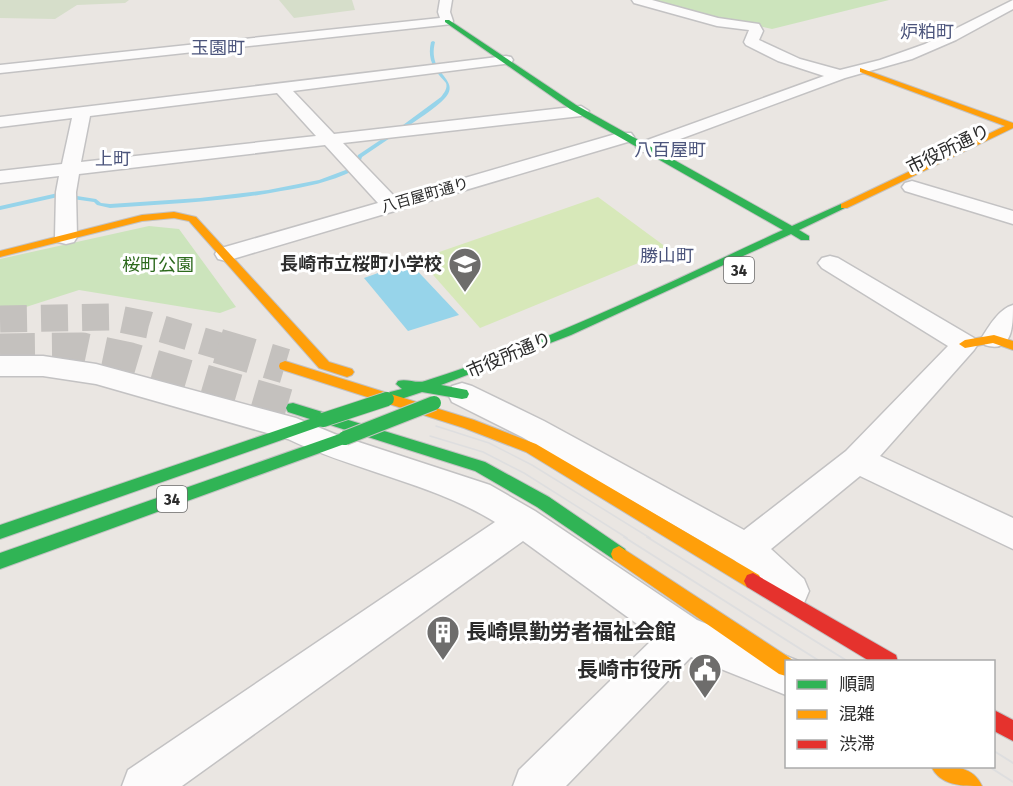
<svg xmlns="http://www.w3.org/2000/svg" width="1013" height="786" font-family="'Fira Sans Condensed','Noto Sans JP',sans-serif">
  <rect width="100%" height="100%" fill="#eae6e2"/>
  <g fill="#cce4bc">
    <polygon points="641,0 889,0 772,29"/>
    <polygon points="149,226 179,229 236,307 220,313 79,290 26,307 0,308 0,259"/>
  </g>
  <g fill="#d6deca">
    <polygon points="0,0 129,0 125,3 77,5 55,19 0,18"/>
    <polygon points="279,0 352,0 355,10 294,18"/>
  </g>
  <polygon fill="#d7e8b9" points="598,197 670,250 480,328 419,259"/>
  <polygon fill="#97d4ea" points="409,262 459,315 408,331 364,278"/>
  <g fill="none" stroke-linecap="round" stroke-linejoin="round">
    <g fill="#97d4ea" fill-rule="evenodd">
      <path d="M433,41l2,1c-2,8 -2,16 2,24 6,12 20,19 8,32 -9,10 -30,23 -42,32h-4v-2l42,-31c3,-4 7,-9 5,-14 -2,-3 -5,-5 -7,-8 -8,-10 -11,-20 -8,-33z"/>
      <polygon points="388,135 393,136 362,157 359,166 355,166 354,165 358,155"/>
      <path d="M351,168l2,1v2c-23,11 -47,16 -72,20 -56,11 -114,13 -171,17l-13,-3 -3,-3 -36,-5 -58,13v-4l58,-13 38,6 5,4 9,1 90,-6 68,-8 51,-10z"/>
    </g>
    <polyline stroke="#c4c1be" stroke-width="27" stroke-dasharray="27 14" stroke-linecap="butt" points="0,319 110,317 149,325 223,347"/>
    <g stroke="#c4c1be" stroke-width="35" stroke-dasharray="35 17" stroke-linecap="butt">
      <polyline points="218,346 285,366"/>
      <polyline points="0,351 82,350 130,360 293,408"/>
    </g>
    <defs>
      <g id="street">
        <polygon points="440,0 452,0 450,12 453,21 452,24 0,73 0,65 440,18 438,12"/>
        <polygon points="632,0 652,0 718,18 759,24 763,31 759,40 800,59 840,70 880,60 925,44 1013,0 1013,9 956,40 912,59 845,78 645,152 639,151 636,147 639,143 824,76 778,61 746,45 744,42 749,30 717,26 634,3"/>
        <path d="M506,56l5,1 2,3 -2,3 -218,28 41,43 247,-28 8,5 -8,5 -238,27 53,55 223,-65h12l3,4 -3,4 -405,120 -8,-2 -3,-5 3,-5 160,-46 -53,-58 -246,29 -3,18 1,45 -3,5 -8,2 -8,-2 -3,-5 1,-45 3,-16 -59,7v-12l62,-7 10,-46 -72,9v-10zM277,93l39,43 -235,26 9,-46z"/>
        <polygon points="912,181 1013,211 1013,224 905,191 902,187 905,183"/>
        <polygon points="830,256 838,258 974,338 978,344 974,350 880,456 1013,518 1013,549 860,476 771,549 804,579 809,591 804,603 791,609 778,603 734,560 522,437 452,402 448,394 452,386 462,383 472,386 544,421 744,530 846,451 948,346 822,268 818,263 822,258"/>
        <path d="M1013,305c0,20 0,49 -28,40l-4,-6c8,-13 18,-30 32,-34z"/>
        <path d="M0,356h43l53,8 200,54 41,17 153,50 45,26 162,109 104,42h-15v33l-95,-38 -125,129h-53l6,-16 136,-133 -132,-96 -341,245h-60l6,-16 367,-248c-63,-39 -140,-51 -207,-83l-192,-55 -53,-8h-43z"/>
      </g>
      <g id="fast">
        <path d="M445,20h4l127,85 216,121 49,-22 8,2 -50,24 10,6v4h-8l-10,-6 -220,101 -130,50 26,5 2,4 -2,4 -5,1 -40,-7 -27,9 -5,-1 -2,-4 2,-4 12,-3 -6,-5 2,-3c9,-3 18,3 27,0 123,-39 241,-97 358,-151l-213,-121 -125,-87z"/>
        <polygon points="293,403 485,462 549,497 625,549 627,554 625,559 619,562 613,559 537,507 475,471 327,424 0,539 0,525 310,419 288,412 286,408 288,404"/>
        <polygon points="345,432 350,434 352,438 350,442 0,569 0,553"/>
      </g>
      <g id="slow">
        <polygon points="860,68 1013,123 1013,128 847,208 841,208 841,204 1005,126 860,72"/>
        <polygon points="174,212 196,217 329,362 352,369 354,372 352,375 347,377 319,368 189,221 174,218 142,221 0,257 0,251 142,215"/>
        <polygon points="994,335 1013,341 1013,350 993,343 965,348 959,344 965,340"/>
        <polygon points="285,361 474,420 536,444 759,575 762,581 759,587 753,589 747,587 526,452 464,428 280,369 279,366 280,363"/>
        <polygon points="619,546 793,660 786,662 786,676 779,674 613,559 611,554 613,549"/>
        <path d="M931,766c19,0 42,-1 51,20 -20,0 -42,0 -51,-20z"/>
      </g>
      <g id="jam">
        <polygon points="753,573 896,655 898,662 871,662 747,587 744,581 747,575"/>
        <polygon points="994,710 1013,720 1013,741 994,731"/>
      </g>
    </defs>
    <use href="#street" stroke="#c3c2c3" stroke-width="3"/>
    <use href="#fast" stroke="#c3c2c3" stroke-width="2"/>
    <use href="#slow" stroke="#c3c2c3" stroke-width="2"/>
    <use href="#jam" stroke="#c3c2c3" stroke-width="2"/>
    <use href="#street" fill="#fcfbfb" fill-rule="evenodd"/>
    <use href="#fast" fill="#30b455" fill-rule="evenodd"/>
    <use href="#slow" fill="#ff9f0a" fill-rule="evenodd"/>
    <use href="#jam" fill="#e5322d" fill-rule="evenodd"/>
    <g stroke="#dededf" stroke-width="1.5">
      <polyline points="436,426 489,443 532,465 650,538"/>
      <polyline points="430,436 483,452 524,473 627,538"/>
    </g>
    <g stroke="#dededf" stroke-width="2">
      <polyline points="624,537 821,662"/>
      <polyline points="647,537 849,662"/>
      <polyline points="994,751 1013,763"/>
      <polyline points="988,766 1013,782"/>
    </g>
    <defs>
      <g id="fast-bridge">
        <polyline points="323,420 387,399"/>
        <polyline points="345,438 434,403"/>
      </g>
    </defs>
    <use href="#fast-bridge" stroke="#c6c4c2" stroke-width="16" stroke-linecap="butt"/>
    <use href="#fast-bridge" stroke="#30b455" stroke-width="14"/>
  </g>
  <defs>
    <symbol id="school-pin" viewBox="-11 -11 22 30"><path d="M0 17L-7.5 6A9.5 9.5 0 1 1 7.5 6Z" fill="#6e6d6c" stroke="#fff"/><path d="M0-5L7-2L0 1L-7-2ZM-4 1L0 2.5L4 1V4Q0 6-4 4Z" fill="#fff"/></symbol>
    <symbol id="building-pin" viewBox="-11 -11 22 30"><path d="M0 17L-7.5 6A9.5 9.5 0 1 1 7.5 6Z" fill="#6e6d6c" stroke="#fff"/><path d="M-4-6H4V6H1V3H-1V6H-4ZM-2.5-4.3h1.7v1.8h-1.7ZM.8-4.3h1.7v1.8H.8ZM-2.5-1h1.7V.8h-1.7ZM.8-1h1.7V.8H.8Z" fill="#fff"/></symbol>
    <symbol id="civic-pin" viewBox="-11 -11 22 30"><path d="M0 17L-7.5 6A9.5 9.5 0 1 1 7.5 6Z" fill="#6e6d6c" stroke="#fff"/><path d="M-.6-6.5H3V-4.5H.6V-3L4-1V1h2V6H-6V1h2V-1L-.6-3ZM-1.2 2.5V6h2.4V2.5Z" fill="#fff"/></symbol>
  </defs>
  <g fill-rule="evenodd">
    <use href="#school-pin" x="446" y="245" width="38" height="52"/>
    <use href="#building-pin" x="424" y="613" width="38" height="52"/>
    <use href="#civic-pin" x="686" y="651" width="38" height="52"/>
  </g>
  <g text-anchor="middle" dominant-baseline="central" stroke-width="6" stroke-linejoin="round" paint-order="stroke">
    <g font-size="15" fill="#2c2c2c" stroke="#fff">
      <text transform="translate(425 195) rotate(-16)">八百屋町通り</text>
    </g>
    <g fill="#fff" stroke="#6b6b6b" stroke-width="1.5">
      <rect x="724" y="257" width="30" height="26" rx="4.5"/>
      <rect x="157" y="486" width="30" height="26" rx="4.5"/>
    </g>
    <g font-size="16" font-weight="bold" fill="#2c2c2c">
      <text x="739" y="270">34</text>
      <text x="172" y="499">34</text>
    </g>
    <g font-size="18" fill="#4c557c" stroke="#fff">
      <text x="927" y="32">炉粕町</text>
      <text x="218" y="48">玉園町</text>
      <text x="670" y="150">八百屋町</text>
      <text x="113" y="159">上町</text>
      <text x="667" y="256">勝山町</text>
    </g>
    <g font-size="18" fill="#2c2c2c" stroke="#fff">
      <text transform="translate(948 149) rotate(-26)">市役所通り</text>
      <text transform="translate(509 355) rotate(-23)">市役所通り</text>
    </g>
    <g font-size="18" font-weight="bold" fill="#2c2c2c" stroke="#fff" text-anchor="end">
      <text x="442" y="264">長崎市立桜町小学校</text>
    </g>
    <g font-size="18" fill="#2c691c" stroke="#fff">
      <text x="158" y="265">桜町公園</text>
    </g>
    <g font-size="21" font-weight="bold" fill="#2c2c2c" stroke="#fff" text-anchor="start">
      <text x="466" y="632">長崎県勤労者福祉会館</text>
      <text x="682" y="670" text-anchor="end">長崎市役所</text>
    </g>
  </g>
  <rect x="785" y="660" width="210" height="108" fill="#ffffff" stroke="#ababab" stroke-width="1.5"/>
  <rect x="797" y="680" width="30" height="9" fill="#30b455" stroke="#ababab" stroke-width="1.5"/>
  <text x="839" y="690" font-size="18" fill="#2c2c2c">順調</text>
  <rect x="797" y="710" width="30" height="9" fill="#ff9f0a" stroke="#ababab" stroke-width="1.5"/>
  <text x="839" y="720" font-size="18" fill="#2c2c2c">混雑</text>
  <rect x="797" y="740" width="30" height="9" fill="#e5322d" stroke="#ababab" stroke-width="1.5"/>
  <text x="839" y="750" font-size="18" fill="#2c2c2c">渋滞</text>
</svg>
